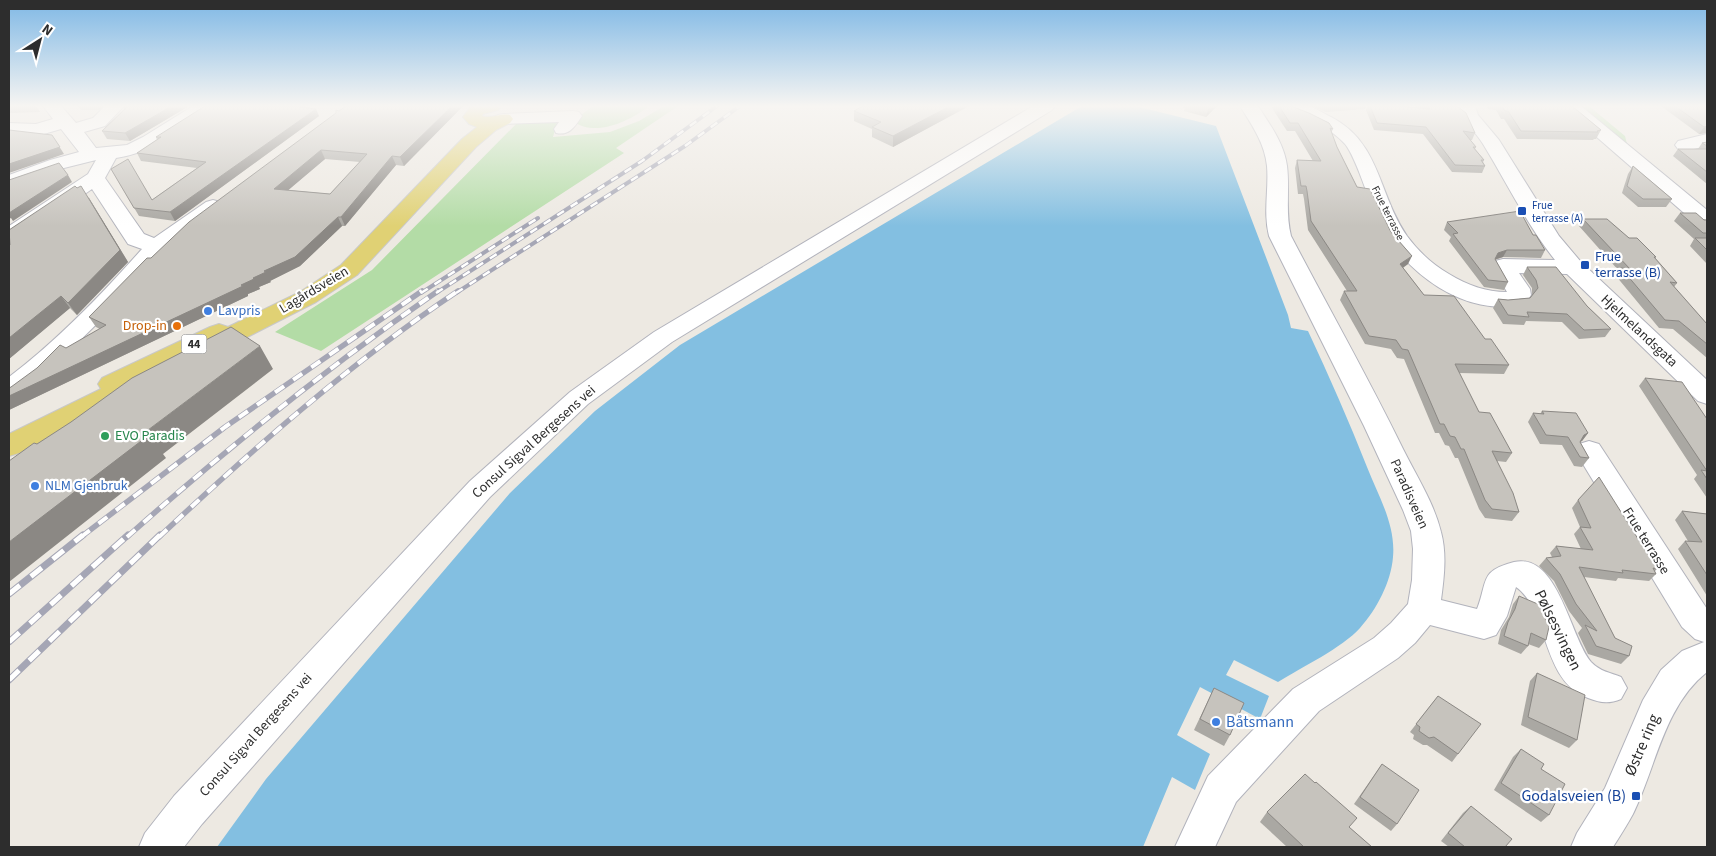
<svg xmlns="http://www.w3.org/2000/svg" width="1716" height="856" font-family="'Source Sans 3',sans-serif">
  <rect width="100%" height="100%" fill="#ede9e2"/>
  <g fill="#b3dca6">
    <path d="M593,106h56c-19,15 -54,32 -76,15z"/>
    <polygon points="664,106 678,106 616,148 624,153 321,351 275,332 372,270 518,122 558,119 553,137 610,132 639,121"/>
    <polygon points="1573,106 1589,106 1625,136 1627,144 1654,166 1644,164"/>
  </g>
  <path fill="#83bfe1" d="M1082,106h53l81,20 72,189 3,13 17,3c21,45 41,90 59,136 11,28 29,58 26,90 -2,25 -16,52 -33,71 -18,20 -58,39 -82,54l-44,-22 -8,15 43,21 -9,23 -60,-32 -23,48 33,19 -15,36 -23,-13 -29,70h-926l49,-68 244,-286 85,-82 85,-66z"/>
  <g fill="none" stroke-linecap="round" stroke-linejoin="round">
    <defs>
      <g id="minor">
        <path d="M43,106h18l15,17 17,-5 12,-12h19l-19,20 -21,6 12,16 31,-3 16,-8 50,-31h22l-3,4c-30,19 -59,43 -96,48l-11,20 39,56 10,4 52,-36 7,-2 7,2 3,4 -3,4 -56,42 -35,40 -85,84 -26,20 -9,3v-22c48,-36 93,-83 133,-128l-14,-5 -36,-55 -75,52 -8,1v-16l79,-52 8,-14 -32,8 -55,20v-13l41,-15 29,-8 -18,-23 -24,7 -28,-1v-12l27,1 17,-5z"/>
        <polygon points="1033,106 1055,106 1052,110 672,342 588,404 490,497 202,824 184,847 139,847 145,833 174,796 470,481 570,392 654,332"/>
        <path d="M1240,106h18c12,19 26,37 29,60 3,24 -2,46 4,70 37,71 77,141 112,213 13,26 31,54 38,83 6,22 3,46 0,68l36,9c11,-28 2,-38 37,-47 44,-10 56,75 77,100 8,9 20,11 30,15l6,11 -6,11c-12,5 -20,4 -33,-1 -47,-17 -39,-88 -72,-111l-9,29 -11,19 -12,4 -54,-14 -15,18 -17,15 -79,53 -83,91 -21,45h-40l33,-71 85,-87 81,-51 17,-15 17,-19 4,-24 1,-31 -2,-18 -8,-21 -39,-84 -95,-190c-6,-24 0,-46 -2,-70 -2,-22 -15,-41 -27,-60z"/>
        <path d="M1279,106c9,0 19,-1 27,0 8,1 17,7 25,11 50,26 47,77 76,119 11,15 26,29 42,38 18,11 37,18 58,18l-15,-26 3,-5 8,-2 52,1c-28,-35 -48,-77 -72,-116 -8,-13 -20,-23 -26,-38h18l3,9 21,25 60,96 22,26 126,118v24l-9,-3 -131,-127 -48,-1 11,16 1,6 -6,9c-59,15 -123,-32 -147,-84 -10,-20 -21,-61 -33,-76 -16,-18 -41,-27 -63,-34z"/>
        <polygon points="1561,106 1581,106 1707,210 1707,227 1699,226"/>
        <path d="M573,111l6,1 3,4c-7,10 -12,20 -26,17l-2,-4 5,-7 -55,2 -6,-1 -3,-4 3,-4 6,-1z"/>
        <polygon points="1707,134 1707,146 1685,151 1678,149 1675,145 1678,141"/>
        <path d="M1589,441l10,3 108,165v63c-43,34 -51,95 -74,142 -6,11 -13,22 -20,33h-42l6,-14 28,-45 38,-88 18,-30 21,-19 22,-9 -9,-3 -13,-12 -107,-176 4,-7z"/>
      </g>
      <path id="major" d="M471,106h30l-3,4 -15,4 -1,2c10,3 18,-3 28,-1l3,4 -3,4 -14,7 -20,17 -119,128 -41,27 -102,52 -9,2 -9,-3 -51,25 3,5 -4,6 -125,64 -10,3v-22l92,-45 -3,-5 4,-6 108,-51 9,-3 9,3 72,-35 41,-27 121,-126 15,-12 -8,-3 -6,-7z"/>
    </defs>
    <use href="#minor" stroke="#b2b3bc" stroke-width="2"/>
    <use href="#major" stroke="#c8c8c8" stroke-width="2"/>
    <use href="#minor" fill="#fff" fill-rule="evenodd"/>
    <use href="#major" fill="#e0d174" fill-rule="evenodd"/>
    <defs>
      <g id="rail-far2">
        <polyline points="421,293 538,218"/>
        <polyline points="436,293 642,161 717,106"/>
        <polyline points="456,293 685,146 740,106"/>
      </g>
      <g id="rail-far1">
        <polyline points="81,537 225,427 422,291"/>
        <path d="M127,537c99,-88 202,-171 311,-246"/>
        <path d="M159,537c94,-88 191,-174 299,-246"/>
      </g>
      <g id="rail">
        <polyline points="9,594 83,535"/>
        <polyline points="9,642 128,535"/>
        <polyline points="9,680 160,535"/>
      </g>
    </defs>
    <use href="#rail-far2" stroke="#a5a6b5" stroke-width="4"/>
    <use href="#rail-far1" stroke="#a5a6b5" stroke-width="5.5"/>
    <use href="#rail" stroke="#a5a6b5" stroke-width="7"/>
    <use href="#rail-far2" stroke="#fff" stroke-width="2.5" stroke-dasharray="8" stroke-linecap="butt"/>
    <use href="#rail-far1" stroke="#fff" stroke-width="4" stroke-dasharray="11" stroke-linecap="butt"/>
    <use href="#rail" stroke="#fff" stroke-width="5" stroke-dasharray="14" stroke-linecap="butt"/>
  </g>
  <g fill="#aaa8a3" fill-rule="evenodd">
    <polygon points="9,106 36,106 40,112 9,113"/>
    <polygon points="78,106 103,106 99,110 81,110"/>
    <polygon points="123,106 189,106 130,141 107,139 102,131 125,109 124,109"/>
    <path d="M346,106h117l-59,60 -8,-1 -51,61h-3l-42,40 -30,15 1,1 -12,5 1,2 -12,5v2l-239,114v-22l2,-1 89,-58 -4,-2 -7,-10 62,-59zM325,159l35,3 -30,32 -42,-4z"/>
    <polygon points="863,106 969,106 893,147 872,137 872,129 854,121 854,111"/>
    <polygon points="1183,106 1217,106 1206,117 1184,111 1185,108 1183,108"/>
    <polygon points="1273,106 1279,106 1333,129 1331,133 1337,147 1357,187 1408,264 1403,268 1424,295 1485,339 1509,365 1504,374 1459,373 1479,412 1512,453 1506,462 1497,461 1519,512 1512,521 1485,518 1479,509 1458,458 1455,458 1449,446 1445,445 1439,433 1435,433 1404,359 1397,358 1391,349 1365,344 1340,300 1344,291 1347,291 1308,230 1304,199 1303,194 1298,194 1295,168 1297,160 1313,161 1295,131 1287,131 1272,108"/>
    <polygon points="1311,106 1366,106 1365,109 1326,112"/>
    <polygon points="1367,106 1401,106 1416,108 1414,106 1457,106 1475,133 1472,140 1470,140 1476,147 1475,149 1484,160 1483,162 1485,166 1482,173 1452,172 1423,134 1374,130 1366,110"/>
    <polygon points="1486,106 1572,106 1601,130 1596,139 1594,139 1593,140 1517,139 1504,119 1501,119 1496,110 1488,109"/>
    <polygon points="1661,106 1707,106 1707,133 1699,134"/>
    <polygon points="319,116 175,221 139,216 111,169 152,200 197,168 141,161 137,153 157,140 156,137"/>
    <polygon points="1707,142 1707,184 1673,156 1678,149 1698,149 1702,143"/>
    <polygon points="1633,166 1672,199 1666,207 1638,207 1622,193 1628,174"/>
    <polygon points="77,188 89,198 128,262 77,315 70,308 9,359 9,246"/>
    <polygon points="1680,213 1707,220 1707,264 1690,246 1694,239 1674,221"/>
    <polygon points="1583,219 1629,238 1656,257 1655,258 1677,283 1674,287 1707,324 1707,358 1673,329 1659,328 1616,276 1619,271 1579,226"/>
    <polygon points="1447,222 1533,235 1545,250 1541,258 1503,257 1495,260 1508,282 1504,290 1484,287 1449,241 1451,237 1444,230"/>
    <polygon points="1527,267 1587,306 1611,329 1605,337 1579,339 1562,322 1526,321 1524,325 1503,324 1493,308 1498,299 1508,300 1530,298 1532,295 1532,288 1523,275"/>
    <polygon points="1645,378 1707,419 1707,498 1694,479 1697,475 1639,386"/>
    <polygon points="1542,411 1588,433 1582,441 1580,442 1589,458 1582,467 1574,466 1562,445 1540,444 1528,422 1533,413 1540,414"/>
    <polygon points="1578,500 1657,569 1655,571 1656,574 1649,581 1618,578 1616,581 1584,577 1615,638 1629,656 1621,664 1588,654 1578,633 1582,628 1569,611 1554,581 1539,566 1546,558 1552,557 1550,553 1556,546 1581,549 1574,534 1580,527 1572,508"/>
    <polygon points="1682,511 1707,514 1707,596 1678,549 1685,541 1688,541 1675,520"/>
    <polygon points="1519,596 1546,640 1539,648 1528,644 1528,646 1521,654 1498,644 1501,630 1509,617 1513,604"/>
    <polygon points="1537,673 1577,740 1569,748 1521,725 1530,681"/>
    <polygon points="1214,688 1230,735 1224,746 1194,730"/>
    <polygon points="1438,696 1458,754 1452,762 1427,745 1423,745 1413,739 1414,735 1410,732"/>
    <polygon points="1521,749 1541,769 1549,815 1541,822 1494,790 1513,757"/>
    <polygon points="1382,764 1397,824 1391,831 1354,804"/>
    <polygon points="1471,806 1505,847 1449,847 1441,841 1463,813"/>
    <polygon points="1267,812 1349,827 1372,847 1287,847 1260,822"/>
  </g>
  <g fill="#8b8884">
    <polygon points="97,106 103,106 99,110"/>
    <polygon points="172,106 189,106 130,141 125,133"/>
    <polygon points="452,106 463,106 404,166 400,157"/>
    <polygon points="950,106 969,106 893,147 893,136"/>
    <polygon points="1209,106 1217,106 1206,117"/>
    <polygon points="316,109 319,116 175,221 170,212"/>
    <polygon points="1707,126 1707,133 1699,134 1704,127"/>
    <polygon points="52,135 64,154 9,173 9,164"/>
    <polygon points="321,150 325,159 279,198 274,189"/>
    <polygon points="392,156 396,165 345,226 341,217"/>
    <polygon points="68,175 72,182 13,221 11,218 9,219 9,212"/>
    <polygon points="89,198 128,262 77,315 68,303"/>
    <polygon points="338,217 342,226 300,266 270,281 271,282 259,287 260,289 248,294 248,296 9,410 9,396 241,285 264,271"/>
    <polygon points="1507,250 1503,257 1493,260 1498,253"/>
    <polygon points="1412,256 1408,264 1396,272 1400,264"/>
    <polygon points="61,296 70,308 9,359 9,338"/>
    <polygon points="260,346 273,369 163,454 166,458 9,582 9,542 144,433"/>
    <polygon points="1588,433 1582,441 1577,443 1584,435"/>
  </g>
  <g fill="#c6c3bd" stroke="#8b8884" fill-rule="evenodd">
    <polygon points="128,106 172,106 125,133 102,131"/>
    <polygon points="205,106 296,106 316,109 170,212 134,208 111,169 128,159 152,200 206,162 137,153 161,137 156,137"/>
    <path d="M346,106h106l-52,51 -8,-1 -51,61h-3l-43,40 -31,14 2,1 -13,6 1,1 -13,6 2,1 -234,110v-8l2,-1 26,-19 23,-23 6,3 40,-23 -17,-8 58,-59h4l38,-36 147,-109v-3l3,1zM321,150l46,4 -37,40 -56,-5z"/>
    <polygon points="863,106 950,106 893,136 872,127 881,122 854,111"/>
    <polygon points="1279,106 1291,106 1309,113 1329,123 1333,129 1330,128 1337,147 1357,187 1370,189 1391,232 1412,256 1400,264 1424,295 1454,296 1485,339 1491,339 1509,365 1455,364 1479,412 1490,413 1512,453 1492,451 1513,493 1519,512 1492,509 1485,500 1464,449 1461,449 1455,437 1450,436 1444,424 1440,424 1408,350 1402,349 1396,340 1369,336 1344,291 1357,291 1311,221 1307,191 1306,186 1301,186 1297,160 1321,161 1298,123 1290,123"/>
    <polygon points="1370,106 1401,106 1430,109 1426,106 1457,106 1466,113 1475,133 1463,131 1476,147 1473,147 1484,160 1481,160 1485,166 1455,165 1426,127 1377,123"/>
    <polygon points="1502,106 1572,106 1601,130 1597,131 1598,132 1521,131 1508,111 1505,111"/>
    <polygon points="1675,106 1707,106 1707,126 1704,127"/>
    <polygon points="9,130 52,135 60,147 9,164"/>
    <polygon points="1707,142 1707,146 1702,143"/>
    <polygon points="1678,149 1707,149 1707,172"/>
    <polygon points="59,163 68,175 9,213 9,180"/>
    <polygon points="1633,166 1672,199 1643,199 1627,186"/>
    <polygon points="75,186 77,188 81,186 120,250 68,303 61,296 9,338 9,246 10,245 9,230"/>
    <polygon points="1520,211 1533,235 1536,235 1545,250 1507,250 1498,253 1495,259 1508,282 1488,280 1453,234 1458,233 1447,222"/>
    <polygon points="1680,213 1696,213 1704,220 1707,220 1707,233 1703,233"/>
    <polygon points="1583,219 1607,219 1629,238 1637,238 1656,257 1654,257 1677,283 1670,282 1707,324 1707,344 1679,321 1665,320 1621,268 1630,269"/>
    <polygon points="1695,238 1707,238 1707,250"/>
    <polygon points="1527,267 1556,267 1587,306 1611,329 1584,330 1567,314 1527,312 1529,317 1508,315 1498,299 1508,300 1530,298 1538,288 1536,280"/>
    <polygon points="231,327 260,346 144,433 149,435 9,542 9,461 34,443 37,444 71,422 132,378"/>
    <polygon points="1645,378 1682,382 1707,419 1707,479 1701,470 1707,471"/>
    <polygon points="1542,411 1576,413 1588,433 1584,435 1580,442 1589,458 1580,457 1568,437 1546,435 1533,413 1544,414"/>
    <polygon points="1599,477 1657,569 1653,568 1656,574 1622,570 1623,573 1579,567 1615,638 1632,646 1629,656 1596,646 1585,625 1597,631 1576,604 1560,574 1546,558 1561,556 1556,546 1593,550 1580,527 1591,528 1578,500"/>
    <polygon points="1682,511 1707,514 1707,575 1685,541 1702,542"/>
    <polygon points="1519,596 1540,605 1549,627 1546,640 1531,633 1528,646 1504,636 1508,622 1515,609"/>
    <polygon points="1537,673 1585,695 1577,740 1528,717"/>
    <polygon points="1214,688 1244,703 1230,735 1200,719"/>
    <polygon points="1438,696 1481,724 1458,754 1434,737 1429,738 1419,731 1420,727 1416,724"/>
    <polygon points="1521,749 1544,764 1541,769 1565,784 1549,815 1501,783"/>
    <polygon points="1382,764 1419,790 1397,824 1360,797"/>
    <polygon points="1305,774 1315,783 1316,782 1357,818 1349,827 1372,847 1304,847 1267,812"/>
    <polygon points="1471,806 1512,839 1505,847 1465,847 1448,833"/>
  </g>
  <linearGradient id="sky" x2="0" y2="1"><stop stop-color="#7fb8e5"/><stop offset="0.47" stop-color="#f7f5f2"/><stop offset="1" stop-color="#f7f5f2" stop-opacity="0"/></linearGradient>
  <rect width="1716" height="226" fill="url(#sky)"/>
  <g fill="#1a4fb4" stroke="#fff" stroke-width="2">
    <rect x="1517" y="206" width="10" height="10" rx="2.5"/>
    <rect x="1580" y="260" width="10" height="10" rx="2.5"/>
    <rect x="1631" y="791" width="10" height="10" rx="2.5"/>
  </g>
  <g fill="#3f7fe0" stroke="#fff" stroke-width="2">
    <circle cx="208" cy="311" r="5"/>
    <circle cx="35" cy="486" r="5"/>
    <circle cx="1216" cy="722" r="5"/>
  </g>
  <circle fill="#e8710a" stroke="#fff" stroke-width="2" cx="177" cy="326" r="5"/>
  <circle fill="#2e9e5b" stroke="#fff" stroke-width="2" cx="105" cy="436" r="5"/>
  <g text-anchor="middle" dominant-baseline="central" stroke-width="4.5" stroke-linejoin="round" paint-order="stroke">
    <g font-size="11" fill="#164399" stroke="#fff" text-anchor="start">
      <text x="1532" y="205">Frue<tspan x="1532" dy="13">terrasse (A)</tspan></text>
    </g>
    <g font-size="11" fill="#2d2d2d" stroke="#fff">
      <text transform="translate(1388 213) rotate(63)">Frue terrasse</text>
    </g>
    <rect fill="#fff" stroke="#6c6c6c" stroke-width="1" x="181.5" y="334.5" width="25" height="19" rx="4"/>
    <g font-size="12" font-weight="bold" fill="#2d2d2d">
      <text x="194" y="344">44</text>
    </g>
    <g font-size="14" fill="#164399" stroke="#fff" text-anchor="start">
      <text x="1595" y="257">Frue<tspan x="1595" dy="16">terrasse (B)</tspan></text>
    </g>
    <g font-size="14" fill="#2d2d2d" stroke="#fff">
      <text transform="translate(314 290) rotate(-31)">Lagårdsveien</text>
      <text transform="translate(1639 331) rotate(43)">Hjelmelandsgata</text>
      <text transform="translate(534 442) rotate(-42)">Consul Sigval Bergesens vei</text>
      <text transform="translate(1409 494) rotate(66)">Paradisveien</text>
      <text transform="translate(1646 541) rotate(58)">Frue terrasse</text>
      <text transform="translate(256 735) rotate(-48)">Consul Sigval Bergesens vei</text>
    </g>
    <g font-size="14" fill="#366cbe" stroke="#fff" text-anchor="start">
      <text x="218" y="311">Lavpris</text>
      <text x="45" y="486">NLM Gjenbruk</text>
    </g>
    <g font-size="14" fill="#c56008" stroke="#fff" text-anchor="end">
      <text x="167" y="326">Drop-in</text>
    </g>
    <g font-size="14" fill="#27864d" stroke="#fff" text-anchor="start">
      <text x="115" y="436">EVO Paradis</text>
    </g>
    <g font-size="16" fill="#2d2d2d" stroke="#fff">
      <text transform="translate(1558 630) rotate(64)">Pølsesvingen</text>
      <text transform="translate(1642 745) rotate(-67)">Østre ring</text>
    </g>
    <g font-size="16" fill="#366cbe" stroke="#fff" text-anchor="start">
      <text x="1226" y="722">Båtsmann</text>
    </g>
    <g font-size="16" fill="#164399" stroke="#fff" text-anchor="end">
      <text x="1626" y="796">Godalsveien (B)</text>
    </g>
  </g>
  <rect width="1716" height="856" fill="none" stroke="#2d2d2d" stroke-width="20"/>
  <g transform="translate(40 40) rotate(36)" stroke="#ffffff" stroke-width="4" paint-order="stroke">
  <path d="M0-4L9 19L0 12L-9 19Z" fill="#2d2d2d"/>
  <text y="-8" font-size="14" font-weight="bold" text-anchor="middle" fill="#2d2d2d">N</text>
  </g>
</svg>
